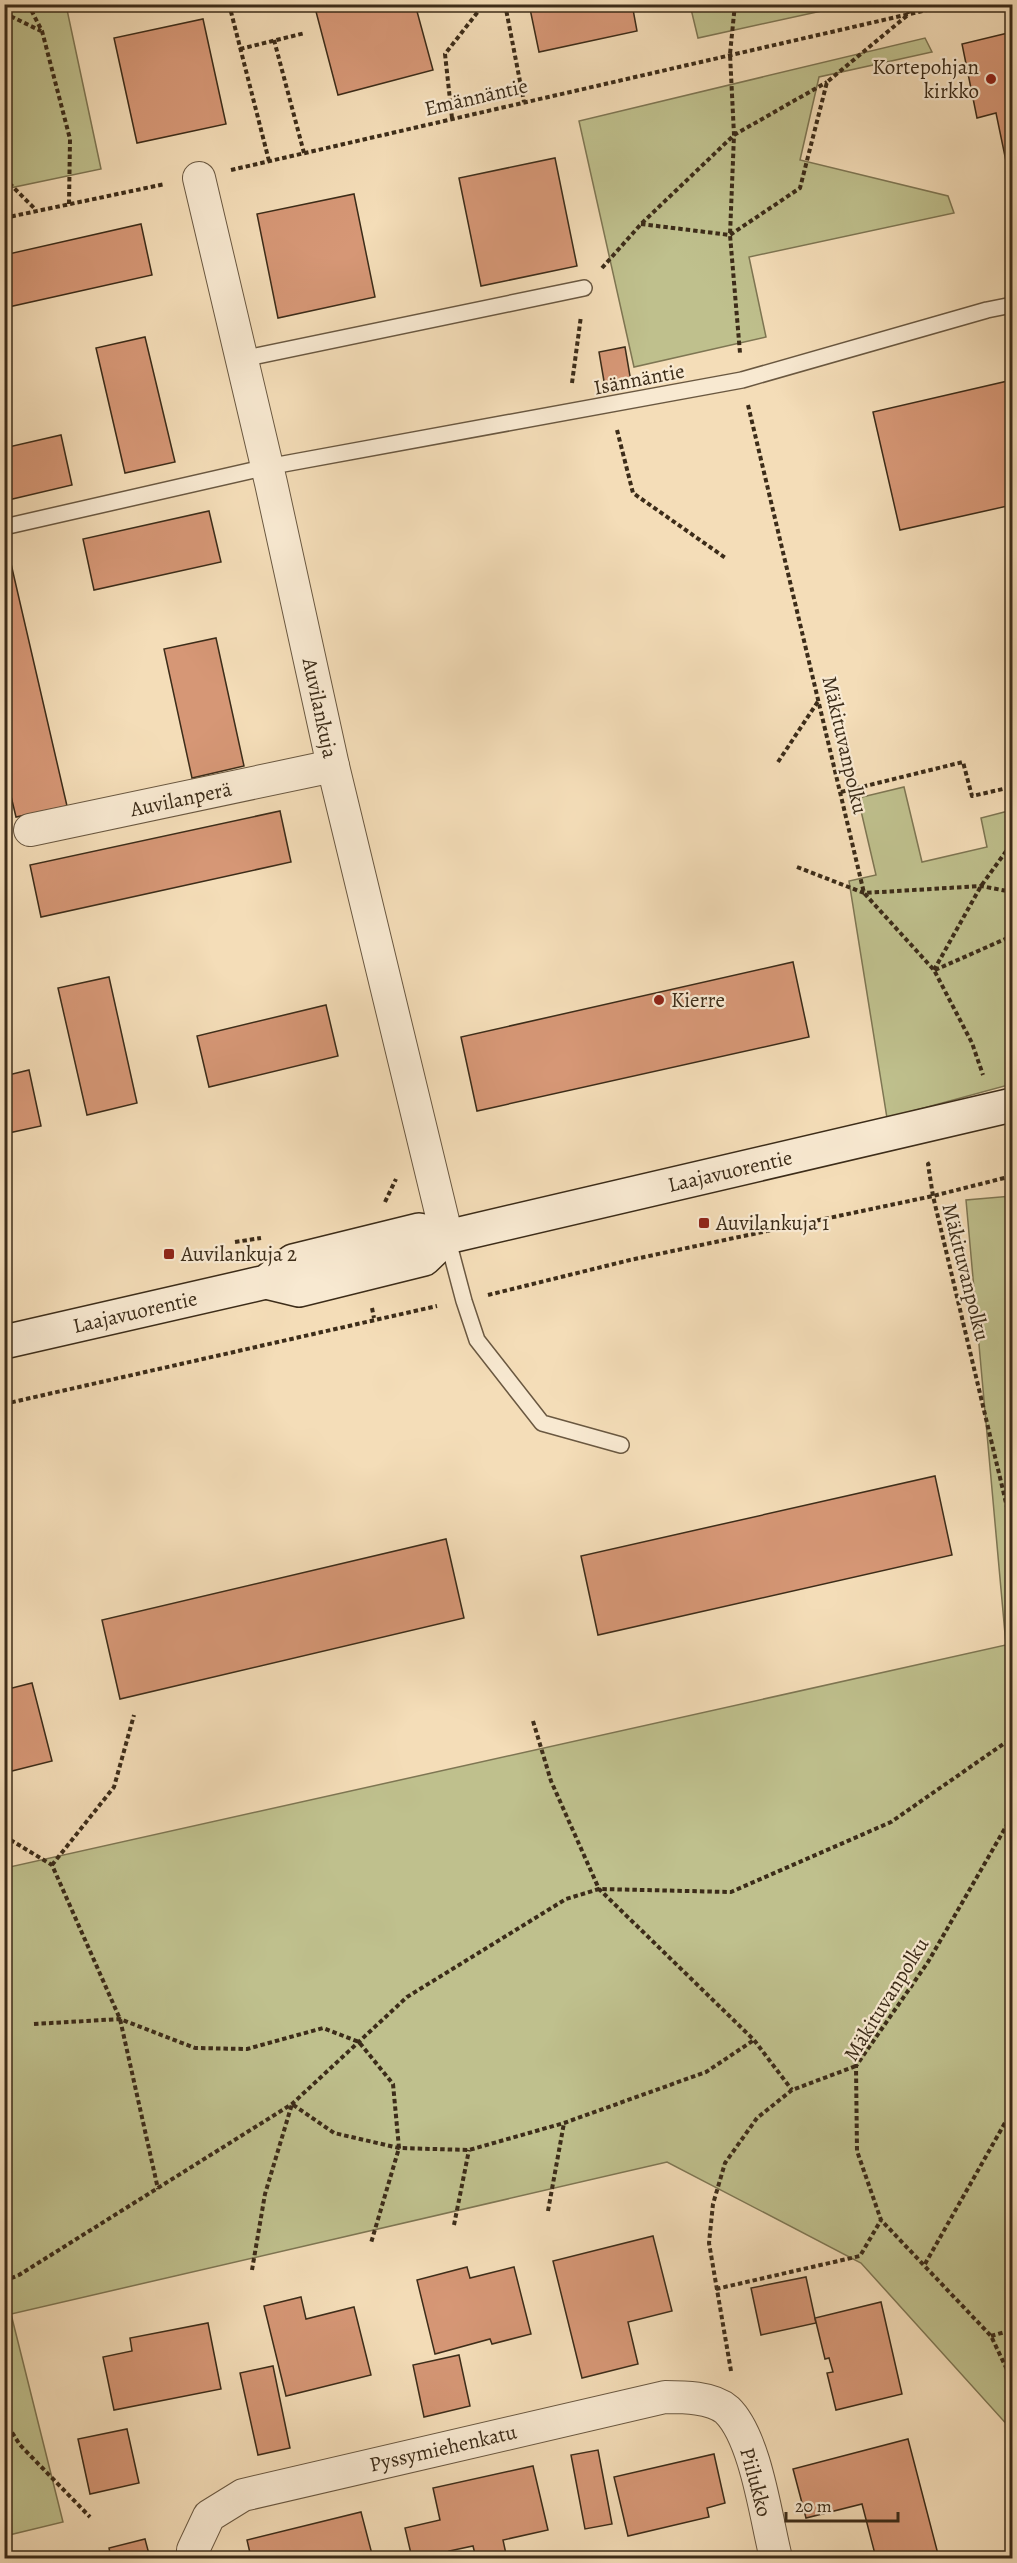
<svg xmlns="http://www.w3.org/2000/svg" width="1017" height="2563" font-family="Alegreya,serif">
  <rect width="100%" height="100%" fill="#f4ddb8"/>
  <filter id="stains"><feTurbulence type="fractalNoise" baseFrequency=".00333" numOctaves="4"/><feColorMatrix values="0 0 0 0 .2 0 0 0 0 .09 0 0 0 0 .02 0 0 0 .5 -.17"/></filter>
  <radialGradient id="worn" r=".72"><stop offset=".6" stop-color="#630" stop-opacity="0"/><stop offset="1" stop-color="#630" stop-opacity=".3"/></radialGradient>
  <g fill="#bfc08d" stroke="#7e7653" stroke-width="1.5">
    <polygon points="4,5 66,5 101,169 5,189"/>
    <polygon points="690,5 690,4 849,5 698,38"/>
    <polygon points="925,38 932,52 819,77 800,160 948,196 954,213 749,257 766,337 634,367 579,121"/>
    <polygon points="904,787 922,862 987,847 981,818 1012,810 1012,1084 887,1118 849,881 876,875 858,798"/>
    <polygon points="1012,1196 1012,2433 1011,2429 861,2263 667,2162 11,2314 63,2522 5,2536 5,1868 1006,1645 966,1200"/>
  </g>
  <g fill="#d69776" stroke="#3c2c19" stroke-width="1.5">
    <polygon points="314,4 415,4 433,70 338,95"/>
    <polygon points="529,4 632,4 637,31 539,52"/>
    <polygon points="203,19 226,124 137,143 114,38"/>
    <polygon points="1012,32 1012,190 996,113 977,118 962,44"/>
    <polygon points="555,158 577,266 481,286 459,178"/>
    <polygon points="354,194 375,297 278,318 257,214"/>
    <polygon points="141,224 152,275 4,308 4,255"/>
    <polygon points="145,337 175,462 125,473 96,348"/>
    <polygon points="625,347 631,382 605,387 599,352"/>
    <polygon points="1012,380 1012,505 900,530 873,412"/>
    <polygon points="61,435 72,485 4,501 4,448"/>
    <polygon points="209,511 221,562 94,590 83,539"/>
    <polygon points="9,555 67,806 16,817 4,767 4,556"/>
    <polygon points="216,638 244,766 192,778 164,649"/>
    <polygon points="280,811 291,862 41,917 30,865"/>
    <polygon points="793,962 809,1037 477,1111 461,1037"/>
    <polygon points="109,977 137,1103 87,1115 58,988"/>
    <polygon points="326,1005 338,1056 209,1087 197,1036"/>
    <polygon points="29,1070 41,1126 4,1134 4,1076"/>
    <polygon points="935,1476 952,1555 598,1635 581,1556"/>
    <polygon points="446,1539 464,1618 120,1699 102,1620"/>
    <polygon points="32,1683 52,1761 4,1773 4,1690"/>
    <polygon points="653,2236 672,2311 628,2322 638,2364 582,2378 553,2261"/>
    <polygon points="467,2267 470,2278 514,2267 531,2334 492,2344 490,2339 435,2354 417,2280"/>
    <polygon points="806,2277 816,2323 761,2335 751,2288"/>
    <polygon points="301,2297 306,2319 354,2307 371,2375 286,2396 264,2306"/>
    <polygon points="881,2302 902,2394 836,2410 827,2373 833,2372 829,2358 825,2359 815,2318"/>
    <polygon points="208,2323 221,2389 114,2410 103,2357 132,2351 130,2338"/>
    <polygon points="459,2355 470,2406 424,2417 413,2365"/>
    <polygon points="273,2366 290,2448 258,2455 240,2373"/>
    <polygon points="127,2429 139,2483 90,2494 78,2439"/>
    <polygon points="908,2439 939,2558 876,2558 862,2504 806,2518 793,2469"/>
    <polygon points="598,2450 612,2524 585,2529 571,2455"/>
    <polygon points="714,2454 725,2503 707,2508 709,2517 628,2536 614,2477"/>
    <polygon points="533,2466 548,2530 503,2540 506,2554 484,2558 476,2558 473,2546 449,2551 451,2558 412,2558 405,2528 440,2520 433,2488"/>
    <polygon points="361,2512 373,2558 233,2558 250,2553 247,2540"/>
    <polygon points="145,2539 150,2558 111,2558 109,2548"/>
  </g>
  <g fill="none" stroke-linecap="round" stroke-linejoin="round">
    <defs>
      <g id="lane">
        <polyline points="242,359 584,288"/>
        <polyline points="4,527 267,467 742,380 987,310 1012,305"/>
        <polyline points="447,1237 464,1301 477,1340 542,1423 621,1445"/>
      </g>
      <g id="street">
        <polyline points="199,178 271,483 333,766 447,1237"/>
        <polyline points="30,830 333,766"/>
        <path d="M193,2558v-8l16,-34 34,-21 422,-98c18,0 47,0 62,13 29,28 39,109 49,148"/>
      </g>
      <g id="secondary">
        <polyline points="266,1282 299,1290 424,1259 447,1237"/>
        <polyline points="4,1342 266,1282 293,1261 358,1245 419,1230 447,1237 1012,1105"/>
      </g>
    </defs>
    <use href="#lane" stroke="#6a5841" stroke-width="18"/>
    <use href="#street" stroke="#6a5841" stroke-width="34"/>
    <use href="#secondary" stroke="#3c2c19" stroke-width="36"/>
    <g stroke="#3c2c19" stroke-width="4" stroke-dasharray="4.5 3" stroke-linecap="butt">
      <polyline points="28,4 42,31 70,139 69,204"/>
      <polyline points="229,4 269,161"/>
      <polyline points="505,4 524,102"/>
      <polyline points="735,4 730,54 734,135 730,235 740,353"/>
      <polyline points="4,13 41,31"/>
      <polyline points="274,40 304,153"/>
      <polyline points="240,49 305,33"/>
      <polyline points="452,118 445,54 484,4"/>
      <polyline points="231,170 953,4"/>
      <polyline points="4,178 36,210"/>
      <polyline points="4,218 165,184"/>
      <polyline points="641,224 730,235 800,188 827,82 909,14 906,4"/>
      <polyline points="602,268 641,224 734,135 827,82"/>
      <polyline points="572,383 581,316"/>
      <polyline points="748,405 864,893 934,970 972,1043 983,1075"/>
      <polyline points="617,430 633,493 727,559"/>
      <polyline points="778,762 819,700"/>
      <polyline points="841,792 963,762 972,796 1012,787"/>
      <polyline points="797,867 864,893 981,886 1012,892"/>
      <polyline points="934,970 981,886 1012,843"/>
      <polyline points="935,970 1012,936"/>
      <polyline points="930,1163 928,1164 933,1196 1012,1528"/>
      <polyline points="385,1202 396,1179"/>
      <polyline points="235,1242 261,1238"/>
      <polyline points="488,1295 630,1260 933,1196 1012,1176"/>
      <polyline points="372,1308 374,1318"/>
      <polyline points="4,1404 437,1306"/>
      <polyline points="533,1721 551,1781 599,1889 754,2040 792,2090"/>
      <polyline points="1012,1816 928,1962 856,2066 857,2151 881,2220 991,2336 1012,2380"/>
      <polyline points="4,1836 52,1865 120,2019 158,2189"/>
      <polyline points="52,1865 114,1787 134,1715"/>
      <polyline points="34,2024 120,2019 195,2048 247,2049 323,2028 359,2042 393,2084 399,2148 371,2243"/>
      <polyline points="548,2211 564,2123"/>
      <polyline points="454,2225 469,2150"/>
      <polyline points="925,2264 1006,2121 1012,2116"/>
      <polyline points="252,2270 265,2194 292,2104 334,2133 399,2148 469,2150 564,2123 706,2072 754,2040"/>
      <polyline points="4,2281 19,2275 292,2104 407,1997 566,1899 599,1889 731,1892 891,1822 1012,1738"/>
      <polyline points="716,2289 860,2256 881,2220"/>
      <polyline points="991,2336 1012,2330"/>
      <polyline points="731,2371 709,2243 713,2204 725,2163 757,2118 792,2090 856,2066"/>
      <polyline points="4,2420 20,2445 90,2517"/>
    </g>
    <use href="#lane" stroke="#f8e9d1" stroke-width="15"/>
    <use href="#street" stroke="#f8e9d1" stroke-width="32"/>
    <use href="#secondary" stroke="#f8e9d1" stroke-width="33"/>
  </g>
  <g fill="#8f2418" stroke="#f8e9d1" stroke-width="2">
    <circle cx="991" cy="79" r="6"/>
    <circle cx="659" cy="1000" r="6"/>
    <rect x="698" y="1217" width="12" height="12" rx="3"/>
    <rect x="163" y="1248" width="12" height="12" rx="3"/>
  </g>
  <g text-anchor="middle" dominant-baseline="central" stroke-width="4.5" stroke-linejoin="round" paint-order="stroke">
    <g font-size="21" fill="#3c2c19" stroke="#f8e9d1" text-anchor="start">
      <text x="979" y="67" text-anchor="end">Kortepohjan<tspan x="979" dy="24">kirkko</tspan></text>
      <text x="671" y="1000">Kierre</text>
      <text x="716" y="1223">Auvilankuja 1</text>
      <text x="181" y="1254">Auvilankuja 2</text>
    </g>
    <g font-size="21" fill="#3c2c19" stroke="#f8e9d1">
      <text transform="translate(476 97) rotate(-13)">Emännäntie</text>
      <text transform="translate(639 379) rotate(-11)">Isännäntie</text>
      <text transform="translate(320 708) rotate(78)">Auvilankuja</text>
      <text transform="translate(845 745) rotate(77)">Mäkituvanpolku</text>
      <text transform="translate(181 799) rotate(-12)">Auvilanperä</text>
      <text transform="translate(730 1171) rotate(-13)">Laajavuorentie</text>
      <text transform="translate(966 1272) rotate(76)">Mäkituvanpolku</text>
      <text transform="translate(135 1312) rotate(-13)">Laajavuorentie</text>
      <text transform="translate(886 1999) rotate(-58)">Mäkituvanpolku</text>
      <text transform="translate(443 2448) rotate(-13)">Pyssymiehenkatu</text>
      <text transform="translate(756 2482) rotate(75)">Piilukko</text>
    </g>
  </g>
  <rect width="1017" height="2563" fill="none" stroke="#f4ddb8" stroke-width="24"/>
  <rect x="6" y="6" width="1005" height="2551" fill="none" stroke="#3c2c19" stroke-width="3"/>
  <rect x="12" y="12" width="993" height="2539" fill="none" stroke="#3c2c19" stroke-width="1.5"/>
  <path d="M786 2512v9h112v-9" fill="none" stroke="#3c2c19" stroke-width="3"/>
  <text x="795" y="2512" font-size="18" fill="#3c2c19" stroke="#f8e9d1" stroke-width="4.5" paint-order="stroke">20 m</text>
  <rect width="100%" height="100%" filter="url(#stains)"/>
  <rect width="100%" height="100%" fill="url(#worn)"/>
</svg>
